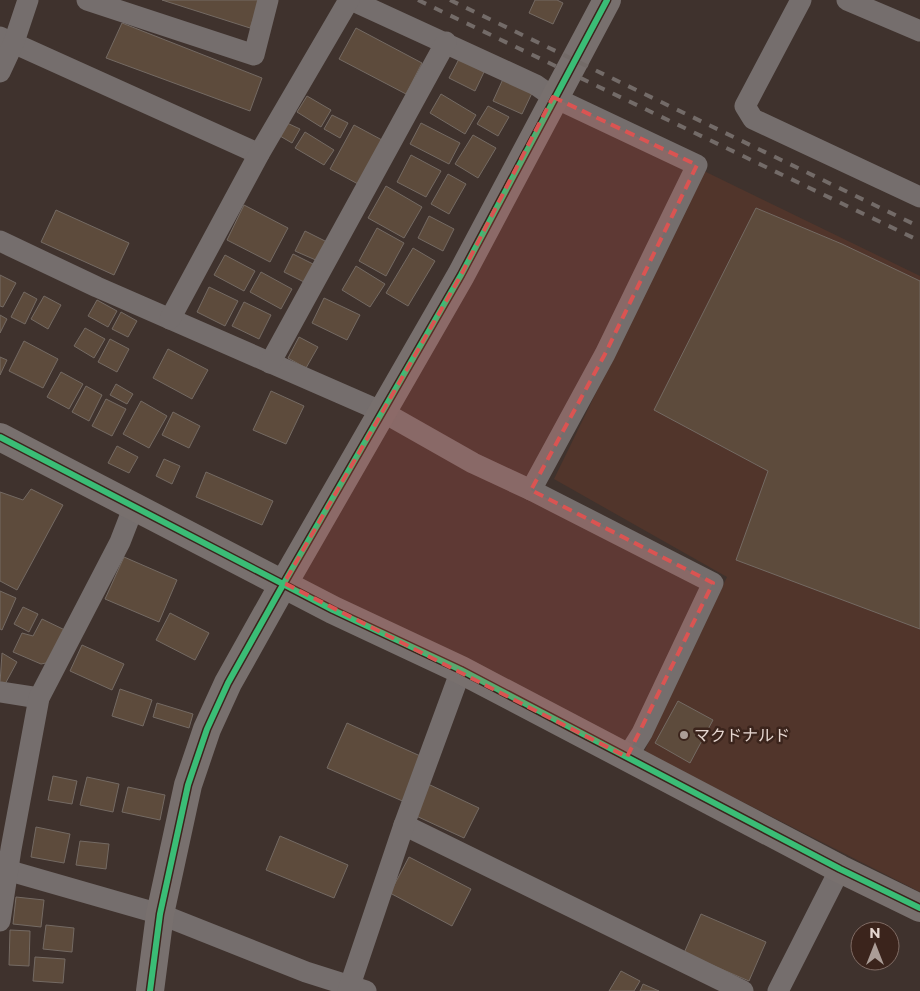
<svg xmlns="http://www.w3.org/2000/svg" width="920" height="991" font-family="Montserrat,'Noto Sans JP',sans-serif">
  <rect width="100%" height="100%" fill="#3f322d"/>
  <polygon fill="#51352b" points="704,171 920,276 920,892 644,752 727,577 554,479"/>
  <g fill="#5d4b3c" stroke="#746a63">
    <polygon points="162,0 260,0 250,28"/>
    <polygon points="535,0 557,0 563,3 553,24 529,13"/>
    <polygon points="122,23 262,78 250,111 106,58"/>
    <polygon points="356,28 422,63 406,94 339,59"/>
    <polygon points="459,59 484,72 475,91 449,78"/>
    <polygon points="503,79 532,93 522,114 493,101"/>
    <polygon points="441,94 476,115 465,134 430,113"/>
    <polygon points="307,96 331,110 321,127 297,112"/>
    <polygon points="488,106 509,117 498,136 477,124"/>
    <polygon points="332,115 348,123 340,138 324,129"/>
    <polygon points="287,123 300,129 292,143 280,136"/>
    <polygon points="421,123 460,143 449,164 410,144"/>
    <polygon points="354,125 382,140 358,184 330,169"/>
    <polygon points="305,132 334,150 324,165 295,148"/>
    <polygon points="473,135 496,148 478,178 455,164"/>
    <polygon points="411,155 441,171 426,197 397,182"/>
    <polygon points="448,174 466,184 449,214 431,204"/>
    <polygon points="386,186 422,207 404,238 368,218"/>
    <polygon points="244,205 288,228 270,262 227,240"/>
    <polygon points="756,208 842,244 920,281 920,629 736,560 768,471 654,410"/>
    <polygon points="56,210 129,243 114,275 41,242"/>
    <polygon points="429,216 454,229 443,251 418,238"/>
    <polygon points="377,228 404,243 386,276 359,261"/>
    <polygon points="305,231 327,242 318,261 295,251"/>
    <polygon points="413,248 435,261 408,306 386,293"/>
    <polygon points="293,254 315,265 306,283 284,272"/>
    <polygon points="225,255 255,271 244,291 214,275"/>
    <polygon points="356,266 385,284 370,307 342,290"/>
    <polygon points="261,272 292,289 281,309 250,292"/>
    <polygon points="0,275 16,283 3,307 0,306"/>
    <polygon points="209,287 238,301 225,326 197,312"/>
    <polygon points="24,292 37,299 25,324 11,317"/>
    <polygon points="44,296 61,305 48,329 31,319"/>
    <polygon points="324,298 360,315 347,340 312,323"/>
    <polygon points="97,300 117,311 108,327 88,316"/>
    <polygon points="244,302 271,315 259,339 232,326"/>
    <polygon points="121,312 137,321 128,337 112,329"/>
    <polygon points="0,315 7,319 0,333"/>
    <polygon points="85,328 105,339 94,358 74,346"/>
    <polygon points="299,337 318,347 306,368 288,358"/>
    <polygon points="110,339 129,349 117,372 98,362"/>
    <polygon points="24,341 58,359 43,388 9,371"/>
    <polygon points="168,349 208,370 192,399 153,378"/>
    <polygon points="0,357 7,360 0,375"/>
    <polygon points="61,372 83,384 69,409 47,397"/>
    <polygon points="116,384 133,394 127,404 110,395"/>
    <polygon points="86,386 102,395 89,421 72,412"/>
    <polygon points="271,391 304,406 286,444 253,430"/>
    <polygon points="106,399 126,409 112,436 92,426"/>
    <polygon points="141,401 167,416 149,448 123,434"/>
    <polygon points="173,412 200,426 189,448 162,435"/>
    <polygon points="117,446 138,457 129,473 108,463"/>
    <polygon points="164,459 180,466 172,484 156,476"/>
    <polygon points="206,472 273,501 262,525 196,497"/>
    <polygon points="31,489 63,505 17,590 0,581 0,492 23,500"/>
    <polygon points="124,557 177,580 159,622 105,599"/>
    <polygon points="0,591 16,598 2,630 0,629"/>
    <polygon points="23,607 38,614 29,632 14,624"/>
    <polygon points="170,613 209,633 195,660 156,640"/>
    <polygon points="42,619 69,632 56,661 41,664 13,652 22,633 33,636"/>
    <polygon points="82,645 124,664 112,690 70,671"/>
    <polygon points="2,653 17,662 4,686 0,683"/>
    <polygon points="120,689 152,700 143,726 112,716"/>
    <polygon points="678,701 713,720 690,763 655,743"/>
    <polygon points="157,703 193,714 189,728 153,717"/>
    <polygon points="347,723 427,759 407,803 327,768"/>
    <polygon points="53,776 77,781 72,804 48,800"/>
    <polygon points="87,777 119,784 113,812 80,805"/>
    <polygon points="428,784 479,808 464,838 414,815"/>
    <polygon points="128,787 165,795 160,820 122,812"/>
    <polygon points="36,827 70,834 64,863 31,857"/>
    <polygon points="280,836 348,865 334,898 266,870"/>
    <polygon points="80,841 109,844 106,869 76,865"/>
    <polygon points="409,857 471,889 452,926 390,893"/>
    <polygon points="16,897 44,900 41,927 13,924"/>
    <polygon points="701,914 766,942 749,981 684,953"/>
    <polygon points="46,925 74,928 72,952 43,949"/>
    <polygon points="10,930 30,931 29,966 9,965"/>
    <polygon points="35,957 65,959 63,983 33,981"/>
    <polygon points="621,971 640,981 634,991 609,991"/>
    <polygon points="643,984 659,991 640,991"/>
  </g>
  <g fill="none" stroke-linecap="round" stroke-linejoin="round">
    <g stroke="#756e6d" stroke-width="21">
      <polyline points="87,0 254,55 268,0"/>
      <polyline points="351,0 536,85 553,97 697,165 605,354 531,490"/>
      <polyline points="801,0 745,106 753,119 920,197"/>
      <polyline points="847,0 920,31"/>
      <polyline points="0,37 259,154"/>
      <polyline points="0,72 14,42 28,0"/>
      <polyline points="0,241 97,287 383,412 473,463 531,490 713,583 642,733 627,757"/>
      <polyline points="170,319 259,154 349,0"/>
      <polyline points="270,363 446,42"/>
      <polyline points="0,692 39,698"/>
      <polyline points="404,825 743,991"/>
      <polyline points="0,868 160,914 306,972 366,991"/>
      <polyline points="0,921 11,849 39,698 120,542 134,506"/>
      <polyline points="348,991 404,825 461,670"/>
      <polyline points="778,991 840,869"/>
    </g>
    <g stroke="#78706e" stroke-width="28">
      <polyline points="0,437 333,610 461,670 840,869 920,908"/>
      <polyline points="150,991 160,914 188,785 207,729 228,683 284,583 461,275 607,0"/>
    </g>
    <g stroke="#736b68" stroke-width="4" stroke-dasharray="9 9" stroke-linecap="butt">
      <polyline points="418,0 920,241"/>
      <polyline points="450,0 920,227"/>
    </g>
    <defs>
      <g id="cycleway">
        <polyline points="0,437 333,610 461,670 840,869 920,908"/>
        <polyline points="150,991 160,914 188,785 207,729 228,683 284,583 461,275 607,0"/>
      </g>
    </defs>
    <use href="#cycleway" stroke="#3b241c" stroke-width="9"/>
    <use href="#cycleway" stroke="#3abd76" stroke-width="6"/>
  </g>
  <path fill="#da5452" fill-opacity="0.2" stroke="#da5452" stroke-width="4" stroke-dasharray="10 6" stroke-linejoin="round" d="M553,97l144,68 -92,189 -74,136 182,93 -86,174 -343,-174 177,-308z"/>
  <circle fill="#ab9d97" stroke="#3b241c" stroke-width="2" cx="684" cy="735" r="5"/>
  <g text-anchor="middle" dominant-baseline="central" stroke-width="5" stroke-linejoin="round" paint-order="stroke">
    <g font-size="16" fill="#e5d6d0" stroke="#3b241c" text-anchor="start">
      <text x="694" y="735">マクドナルド</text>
    </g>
  </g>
  <g transform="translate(875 946)"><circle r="24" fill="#3b241c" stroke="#7f6b64"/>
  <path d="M0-4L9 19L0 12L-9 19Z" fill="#ab9d97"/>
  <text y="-8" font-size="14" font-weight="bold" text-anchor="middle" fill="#e5d6d0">N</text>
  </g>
</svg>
